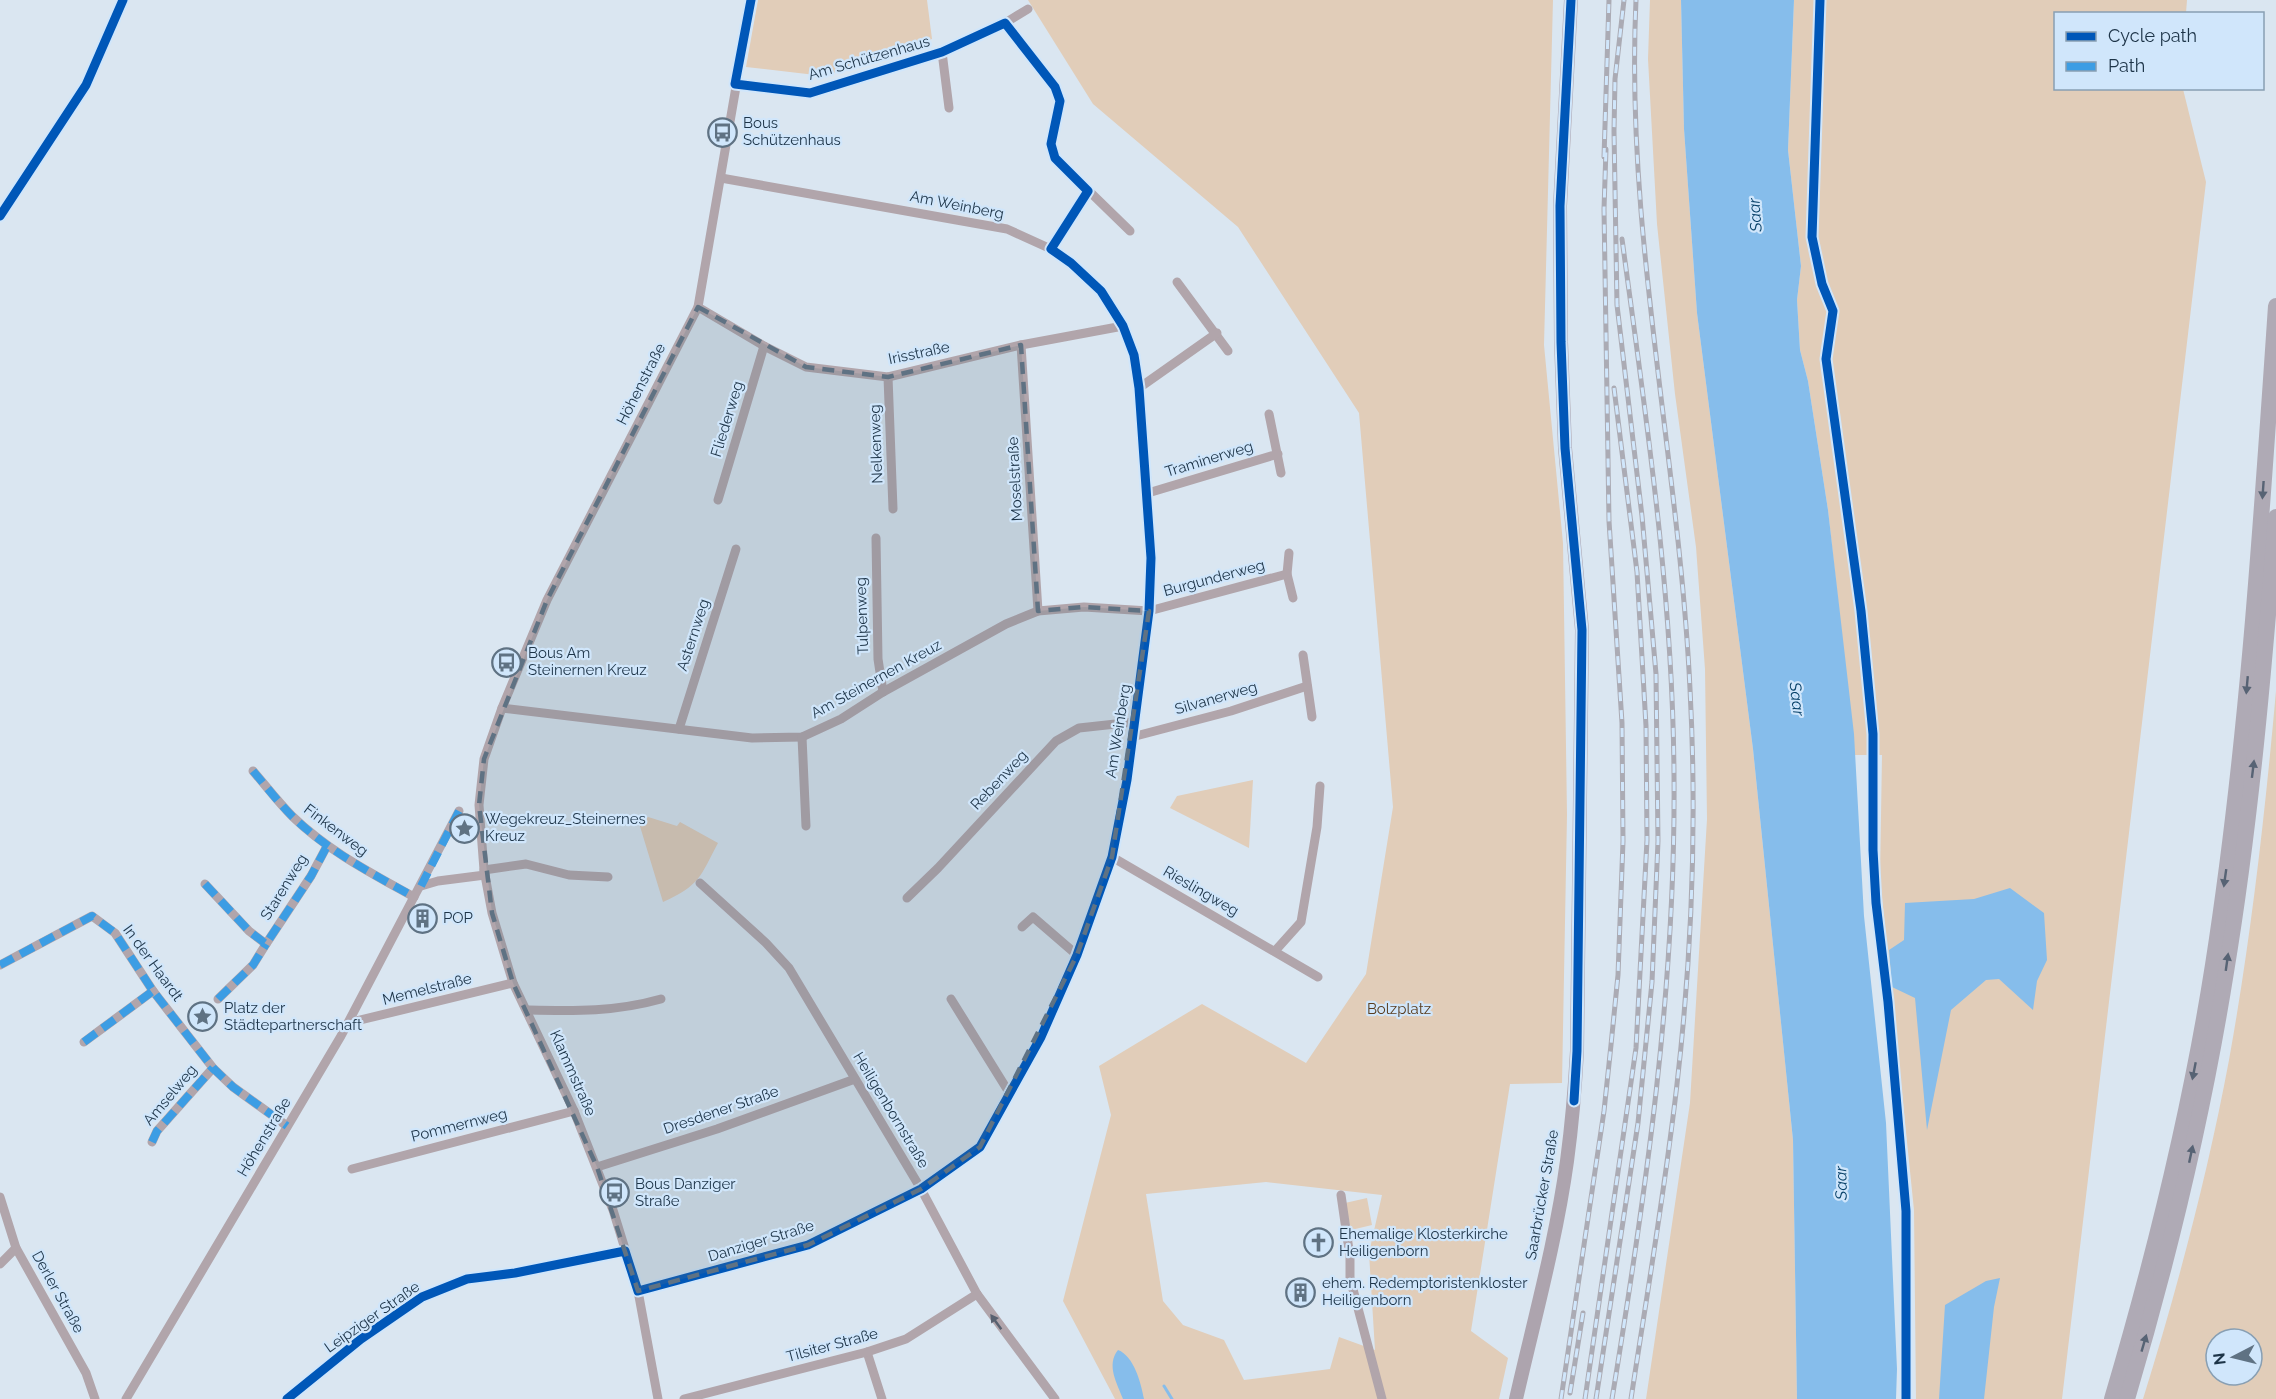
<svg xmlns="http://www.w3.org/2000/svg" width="2276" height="1399" font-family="Raleway,sans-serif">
  <rect width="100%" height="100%" fill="#dae6f1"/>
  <g fill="#e1cdb9" fill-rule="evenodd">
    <polygon points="758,0 927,0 932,39 824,76 746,67"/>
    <path d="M1028,0h525l-9,345 19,198 4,272 -5,268 -52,1 -39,247 37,27 -9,41h-384l-52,-98 48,-186 -12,-49 103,-62 104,59 60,-89 27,-167 -34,-394 -121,-186 -145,-123zM1266,1182l116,13 -13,58 6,97 -36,-13 -9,32 -86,11 -20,-40 -41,-15 -20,-24 -17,-107z"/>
    <polygon points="1650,0 1681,0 1684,129 1697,313 1753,749 1793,1140 1797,1399 1646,1399 1690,1103 1707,819 1705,669 1696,547 1675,394 1657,224 1648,59"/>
    <polygon points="1794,0 2187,0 2186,13 2056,14 2056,88 2183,89 2206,182 2062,1399 1916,1399 1914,1210 1880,878 1882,755 1855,755 1828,510 1808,381 1800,350 1797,300 1801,266 1788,150"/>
    <path d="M2276,691v708h-133c34,-109 65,-226 86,-339 22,-122 36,-246 47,-369zM2216,1339h36v36h-36z"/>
    <polygon points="1253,780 1249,848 1170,808 1177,796"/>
    <path d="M645,816l32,10 3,-4 38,21c-18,34 -18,42 -55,59l-24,-79z"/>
    <polygon points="1367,1198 1372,1225 1351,1230 1345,1203"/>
  </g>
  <g fill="#86bdeb">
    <polygon points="1681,0 1794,0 1788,150 1801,266 1797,300 1800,350 1808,381 1828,510 1854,734 1864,916 1886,1123 1897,1369 1896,1399 1797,1399 1793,1140 1753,749 1697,313 1684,129"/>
    <polygon points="2010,888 2044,913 2047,960 2037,981 2033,1010 1999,979 1986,980 1951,1010 1927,1130 1915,998 1892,987 1889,950 1904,940 1905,903 1974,899"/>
    <polygon points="2000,1278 1994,1307 1984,1399 1939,1399 1945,1305 1986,1281"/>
    <path d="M1118,1350c16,6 23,33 26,49h-21c-6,-16 -17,-34 -5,-49z"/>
  </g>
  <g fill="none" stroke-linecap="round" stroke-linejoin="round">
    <polyline stroke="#86bdeb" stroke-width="3" points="1164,1386 1172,1399"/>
    <g stroke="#b1a5ab" stroke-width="9">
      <polyline points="942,52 949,108"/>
      <polyline points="735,84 810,93 942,52 1005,23 1028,9"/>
      <polyline points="1056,118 1051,144 1055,158 1130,231"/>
      <polyline points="1051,249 1088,191"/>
      <polyline points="1177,282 1228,351"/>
      <polyline points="698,307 764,346 806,367 888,377 1021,345 1123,326"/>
      <polyline points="1021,345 1038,611"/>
      <polyline points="888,377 893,509"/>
      <polyline points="1139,388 1217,333"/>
      <polyline points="1269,414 1281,473"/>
      <polyline points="1148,493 1278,454"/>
      <polyline points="718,500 764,346"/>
      <polyline points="876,538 878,659 883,692"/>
      <polyline points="1289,553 1287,574 1293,598"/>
      <polyline points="1303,655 1312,717"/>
      <polyline points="502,708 752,738 802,737 841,719 883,692 1006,624 1038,611 1084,607 1149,611 1287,574"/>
      <polyline points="679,729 736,549"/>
      <polyline points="802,737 806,826"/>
      <polyline points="1132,737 1231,711 1307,686"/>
      <path d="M253,771c13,15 25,31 39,45 36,35 79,57 122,81"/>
      <polyline points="1112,857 1318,977"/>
      <polyline points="484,870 526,864 569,875 608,877"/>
      <polyline points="700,883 766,943 789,968 921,1189 977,1294 1055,1399"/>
      <polyline points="205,884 249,931 266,944 311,876 327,846"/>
      <polyline points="421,886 438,881 485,875"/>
      <polyline points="907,898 938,868 1056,741 1079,728 1134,722"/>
      <polyline points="1022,927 1033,917 1077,955"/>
      <polyline points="1275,951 1301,922 1317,827 1320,786"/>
      <polyline points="0,965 92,916 115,933 153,991 213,1068 233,1087 287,1126"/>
      <polyline points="218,999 253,965 266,944"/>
      <polyline points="951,999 1010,1094"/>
      <path d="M528,1010c47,1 87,2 133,-11"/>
      <polyline points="348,1023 513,983"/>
      <polyline points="84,1042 153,991"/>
      <polyline points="152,1142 157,1131 213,1068"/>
      <polyline points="597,1167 717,1129 855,1079"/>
      <polyline points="352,1169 574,1111"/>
      <polyline points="1341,1195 1350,1257 1350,1278 1382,1399"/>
      <polyline points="0,1197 16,1248 86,1373 95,1399"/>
      <polyline points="0,1264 16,1248"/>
      <polyline points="638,1291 808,1245 921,1189 980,1147 1041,1037 1077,955 1112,857 1127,780 1149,611 1151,558 1148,493 1139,388 1134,355 1123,326 1101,291 1071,263 1051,249 1007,229 721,178"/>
      <polyline points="867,1352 882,1399"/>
      <polyline points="126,1399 341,1036 459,811"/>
      <polyline points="287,1399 361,1339 422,1297 467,1279 515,1273 625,1251"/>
      <polyline points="658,1399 638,1291 613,1210 574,1111 513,983 492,913 484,870 479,805 484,759 502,708 547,600 698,307 751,0"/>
      <polyline points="684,1399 867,1352 906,1339 977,1294"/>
    </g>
    <path stroke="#ada4ae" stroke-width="14" d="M1516,1399c18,-79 40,-158 51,-238 5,-37 8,-73 10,-110l5,-421 -17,-182 -4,-106 -1,-136 11,-206"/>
    <g stroke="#afaab5" stroke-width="16">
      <path d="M2112,1399c42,-142 78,-287 101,-434 34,-218 48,-438 63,-659"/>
      <path d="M2127,1399c42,-141 76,-283 99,-427 25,-151 38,-303 50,-455"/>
    </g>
    <defs>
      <g id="rail">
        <polyline points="1604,157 1609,0"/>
        <polyline points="1570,1393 1583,1313"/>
        <polyline points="1561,1399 1604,1111 1611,1045 1618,975 1623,841 1622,723 1609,521 1604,209 1606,149"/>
        <polyline points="1585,1399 1636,1048 1647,840 1646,726 1637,572 1614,388"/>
        <polyline points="1596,1399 1638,1123 1652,982 1658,841 1656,674 1651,617 1642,516 1617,305 1614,131 1615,79 1624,0"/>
        <path d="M1612,1399c34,-207 64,-414 62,-624 -1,-180 -28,-358 -52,-536"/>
        <path d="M1631,1399c16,-105 34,-209 46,-315 15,-130 20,-263 13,-395 -11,-230 -65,-457 -54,-689"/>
      </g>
    </defs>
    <use href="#rail" stroke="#ababb4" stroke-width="5"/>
    <use href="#rail" stroke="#d0e6fb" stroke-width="3" stroke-dasharray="9" stroke-linecap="butt"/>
    <g stroke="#3c9de4" stroke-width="8" stroke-dasharray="15 8" stroke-linecap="butt">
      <path d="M253,771c13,15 25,31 39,45 36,35 79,57 122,81"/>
      <polyline points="205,884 249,931 266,944 311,876 327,846"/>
      <polyline points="421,886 459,811"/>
      <polyline points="0,965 92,916 115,933 153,991 213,1068 233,1087 287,1126"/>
      <polyline points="218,999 253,965 266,944"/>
      <polyline points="84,1042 153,991"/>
      <polyline points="152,1142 157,1131 213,1068"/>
    </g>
    <defs>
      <g id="cycleway">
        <polyline points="1571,0 1560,206 1561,342 1565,448 1582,630 1577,1051 1574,1101"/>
        <polyline points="1820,0 1812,237 1822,284 1833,311 1826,359 1861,611 1873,734 1873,850 1876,903 1888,1002 1906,1211 1906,1399"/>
        <polyline points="0,216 86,85 123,0"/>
        <polyline points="287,1399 361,1339 422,1297 467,1279 515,1273 625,1251 638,1291 808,1245 921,1189 980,1147 1041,1037 1077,955 1112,857 1127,780 1149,611 1151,558 1139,388 1134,355 1123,326 1101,291 1071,263 1051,249 1088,191 1055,158 1051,144 1060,101 1055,87 1005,23 942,52 810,93 735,84 751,0"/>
      </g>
    </defs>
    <use href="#cycleway" stroke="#d0e6fb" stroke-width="13"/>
    <use href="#cycleway" stroke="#0057b8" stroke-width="9"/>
  </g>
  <defs><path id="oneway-solid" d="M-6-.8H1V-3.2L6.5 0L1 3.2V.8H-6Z" transform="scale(1.5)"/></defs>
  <g fill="#576374">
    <use href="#oneway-solid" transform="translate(2263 490) rotate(94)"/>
    <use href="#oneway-solid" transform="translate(2247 685) rotate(95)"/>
    <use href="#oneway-solid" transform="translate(2253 769) rotate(-83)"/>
    <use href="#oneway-solid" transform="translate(2225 878) rotate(98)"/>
    <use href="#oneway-solid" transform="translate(2227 962) rotate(-82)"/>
    <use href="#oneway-solid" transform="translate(2194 1071) rotate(101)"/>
    <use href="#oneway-solid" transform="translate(2191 1154) rotate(-78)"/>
    <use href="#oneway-solid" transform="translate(2144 1343) rotate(-74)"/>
  </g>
  <use fill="#586170" href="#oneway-solid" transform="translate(996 1322) rotate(-126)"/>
  <path fill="#5f7283" fill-opacity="0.2" stroke="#5f7283" stroke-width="4.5" stroke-dasharray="12 8" stroke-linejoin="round" d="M698,307l108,60 82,10 133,-32 17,266 46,-4 65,4 -37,246 -35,98 -97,192 -59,42 -113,56 -170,46 -41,-124 -84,-184 -21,-70 -13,-108 5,-46 63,-159z"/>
  <defs>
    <symbol id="bus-ring" viewBox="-11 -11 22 22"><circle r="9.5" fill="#d0e6fb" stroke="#5f7283" stroke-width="1.5"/><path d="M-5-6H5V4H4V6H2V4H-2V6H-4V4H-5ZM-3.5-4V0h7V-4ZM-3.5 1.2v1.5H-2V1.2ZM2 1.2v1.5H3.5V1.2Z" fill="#5f7283"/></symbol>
    <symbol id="sight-ring" viewBox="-11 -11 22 22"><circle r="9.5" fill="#d0e6fb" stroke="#5f7283" stroke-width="1.5"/><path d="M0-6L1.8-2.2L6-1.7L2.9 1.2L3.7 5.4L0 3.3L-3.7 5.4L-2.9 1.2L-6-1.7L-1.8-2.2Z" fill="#5f7283"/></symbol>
    <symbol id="building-ring" viewBox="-11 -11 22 22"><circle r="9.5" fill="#d0e6fb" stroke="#5f7283" stroke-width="1.5"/><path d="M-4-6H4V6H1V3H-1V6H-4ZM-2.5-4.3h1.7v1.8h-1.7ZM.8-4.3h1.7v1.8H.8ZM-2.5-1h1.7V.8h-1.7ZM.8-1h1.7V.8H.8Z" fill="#5f7283"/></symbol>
    <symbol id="church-ring" viewBox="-11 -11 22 22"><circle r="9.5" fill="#d0e6fb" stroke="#5f7283" stroke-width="1.5"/><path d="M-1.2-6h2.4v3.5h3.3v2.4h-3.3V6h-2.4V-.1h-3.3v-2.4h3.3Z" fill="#5f7283"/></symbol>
  </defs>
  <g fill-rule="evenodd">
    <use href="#bus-ring" x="706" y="116" width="33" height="33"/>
    <use href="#bus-ring" x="490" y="646" width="33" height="33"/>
    <use href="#sight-ring" x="448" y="812" width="33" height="33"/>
    <use href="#building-ring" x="406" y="902" width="33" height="33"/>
    <use href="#sight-ring" x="186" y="1000" width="33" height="33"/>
    <use href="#bus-ring" x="598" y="1176" width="33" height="33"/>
    <use href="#church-ring" x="1302" y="1226" width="33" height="33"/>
    <use href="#building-ring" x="1284" y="1276" width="33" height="33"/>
  </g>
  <g text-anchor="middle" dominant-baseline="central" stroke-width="4.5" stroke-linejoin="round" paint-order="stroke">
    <g font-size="15" fill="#1d3448" stroke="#d0e6fb">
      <text transform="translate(869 58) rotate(-16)">Am Schützenhaus</text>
      <text transform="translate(957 205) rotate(11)">Am Weinberg</text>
      <text transform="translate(919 353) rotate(-12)">Irisstraße</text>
      <text transform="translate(641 384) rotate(-63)">Höhenstraße</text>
      <text transform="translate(727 419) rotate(-73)">Fliederweg</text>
      <text transform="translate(876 444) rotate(-92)">Nelkenweg</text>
      <text transform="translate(1209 459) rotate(-17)">Traminerweg</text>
      <text transform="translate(1015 479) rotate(-93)">Moselstraße</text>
      <text transform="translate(1214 578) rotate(-15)">Burgunderweg</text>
      <text transform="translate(862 616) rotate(-92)">Tulpenweg</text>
      <text transform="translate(693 635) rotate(-72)">Asternweg</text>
      <text transform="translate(876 679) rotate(-29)">Am Steinernen Kreuz</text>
      <text transform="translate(1216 698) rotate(-16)">Silvanerweg</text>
      <text transform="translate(1118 731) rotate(-81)">Am Weinberg</text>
      <text transform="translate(999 780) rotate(-47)">Rebenweg</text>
      <text transform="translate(336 830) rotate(37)">Finkenweg</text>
      <text transform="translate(284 887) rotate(-58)">Starenweg</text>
      <text transform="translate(1201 891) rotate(30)">Rieslingweg</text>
      <text transform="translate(153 963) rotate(54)">In der Haardt</text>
      <text transform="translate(427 989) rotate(-14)">Memelstraße</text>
      <text transform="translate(573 1073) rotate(66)">Klammstraße</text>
      <text transform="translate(170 1095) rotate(-50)">Amselweg</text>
      <text transform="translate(721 1110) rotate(-19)">Dresdener Straße</text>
      <text transform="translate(891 1110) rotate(59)">Heiligenbornstraße</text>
      <text transform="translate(459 1125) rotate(-14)">Pommernweg</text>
      <text transform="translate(264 1137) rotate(-59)">Höhenstraße</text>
      <text transform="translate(1542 1195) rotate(-80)">Saarbrücker Straße</text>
      <text transform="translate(761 1241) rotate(-17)">Danziger Straße</text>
      <text transform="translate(58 1292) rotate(61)">Derler Straße</text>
      <text transform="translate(372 1317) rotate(-35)">Leipziger Straße</text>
      <text transform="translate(832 1345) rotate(-15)">Tilsiter Straße</text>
    </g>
    <g font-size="15" fill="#1d3448" stroke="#d0e6fb" text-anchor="start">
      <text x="743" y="123">Bous<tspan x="743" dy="17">Schützenhaus</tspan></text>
      <text x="528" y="653">Bous Am<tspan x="528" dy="17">Steinernen Kreuz</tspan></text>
      <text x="485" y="819">Wegekreuz_Steinernes<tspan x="485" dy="17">Kreuz</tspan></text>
      <text x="443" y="918">POP</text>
      <text x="224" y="1008">Platz der<tspan x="224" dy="17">Städtepartnerschaft</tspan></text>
      <text x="635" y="1184">Bous Danziger<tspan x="635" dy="17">Straße</tspan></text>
      <text x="1339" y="1234">Ehemalige Klosterkirche<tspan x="1339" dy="17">Heiligenborn</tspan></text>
      <text x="1322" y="1283">ehem. Redemptoristenkloster<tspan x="1322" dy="17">Heiligenborn</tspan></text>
    </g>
    <g font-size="15" fill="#593d1f" stroke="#d0e6fb">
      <text x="1399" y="1009">Bolzplatz</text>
    </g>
    <g font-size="16" font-style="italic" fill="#074169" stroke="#d0e6fb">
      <text transform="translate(1755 215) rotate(-94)">Saar</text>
      <text transform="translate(1797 699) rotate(83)">Saar</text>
      <text transform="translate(1841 1183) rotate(-91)">Saar</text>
    </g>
  </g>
  <rect x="2054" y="12" width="210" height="78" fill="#d0e6fb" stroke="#889fb3" stroke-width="1.5"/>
  <rect x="2066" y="32" width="30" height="9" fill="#0057b8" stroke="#889fb3" stroke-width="1.5"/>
  <text x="2108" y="42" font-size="18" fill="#1d3448">Cycle path</text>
  <rect x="2066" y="62" width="30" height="9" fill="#3c9de4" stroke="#889fb3" stroke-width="1.5"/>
  <text x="2108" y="72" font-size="18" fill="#1d3448">Path</text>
  <g transform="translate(2234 1357) rotate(263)"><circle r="28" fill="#d0e6fb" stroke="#889fb3" stroke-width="1.5"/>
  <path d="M0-4.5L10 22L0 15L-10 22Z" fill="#5f7283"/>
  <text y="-9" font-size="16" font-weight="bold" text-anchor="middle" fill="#1d3448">N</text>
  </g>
</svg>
